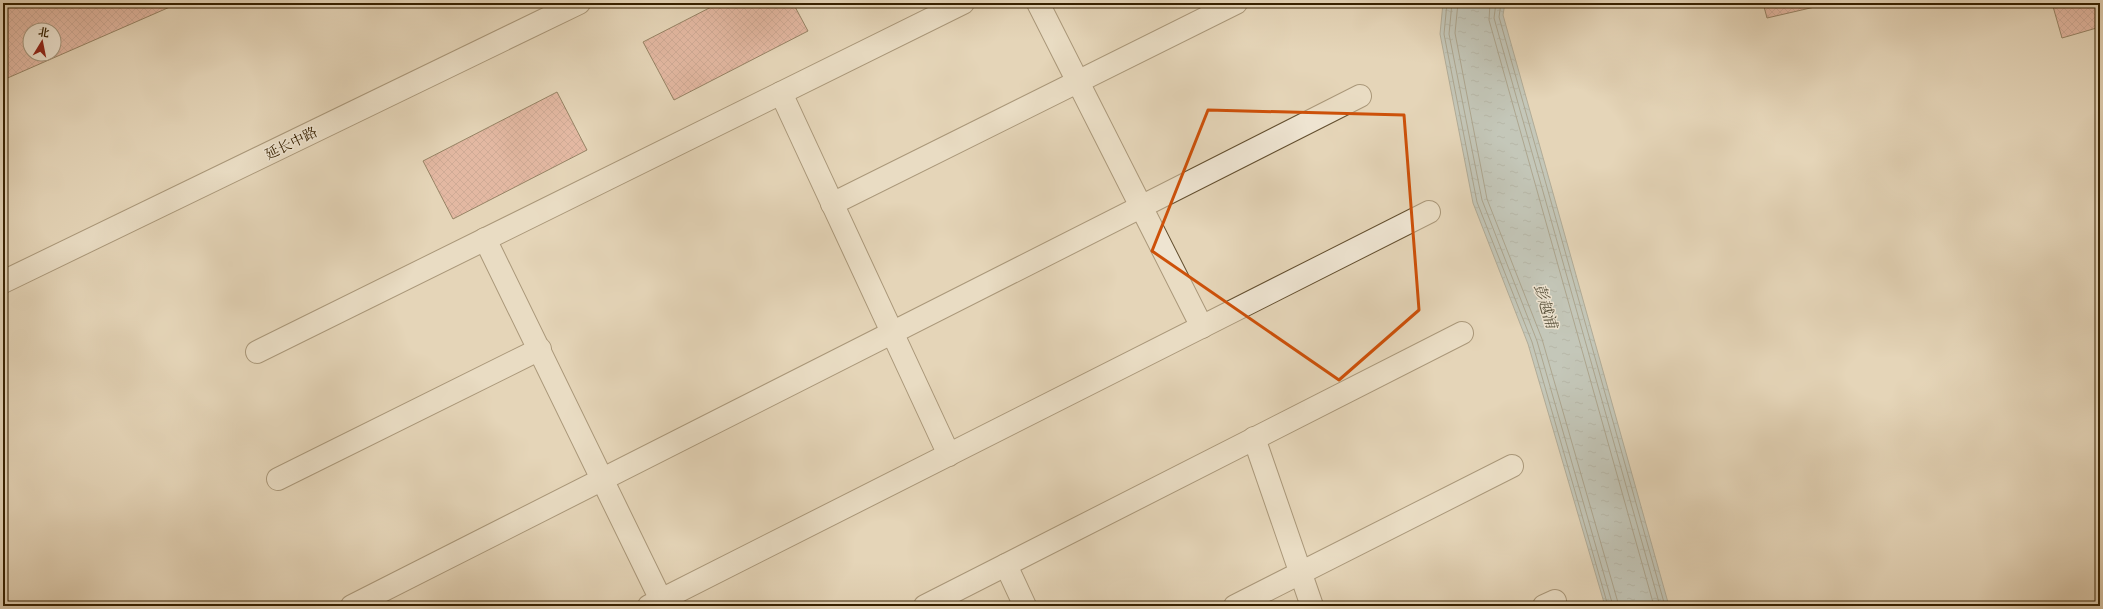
<svg xmlns="http://www.w3.org/2000/svg" width="2103" height="609" font-family="'EB Garamond','Noto Serif SC',serif">
  <defs>
    <pattern id="water-ripples" width="26" height="14" patternUnits="userSpaceOnUse"><rect width="26" height="14" fill="#9bb6ba"/><path d="M2 4q2-2 4 0t4 0M15 11q2-2 4 0t4 0" fill="none" stroke="#7f9495"/></pattern>
    <pattern id="building-cross-hatch" width="8" height="8" patternUnits="userSpaceOnUse"><rect width="8" height="8" fill="#e09488"/><path d="M0 0l8 8M0 8l8-8" fill="none" stroke="#b6786d"/></pattern>
  </defs>
  <rect width="100%" height="100%" fill="#e5d5b8"/>
  <filter id="stains"><feTurbulence type="fractalNoise" baseFrequency=".005" numOctaves="4"/><feColorMatrix values="0 0 0 0 .2 0 0 0 0 .09 0 0 0 0 .02 0 0 0 .5 -.17"/></filter>
  <radialGradient id="worn" r=".72"><stop offset=".6" stop-color="#630" stop-opacity="0"/><stop offset="1" stop-color="#630" stop-opacity=".3"/></radialGradient>
  <polygon fill="url(#water-ripples)" stroke="#737a70" points="1443,3 1505,3 1503,15 1669,606 1605,606 1528,344 1473,203 1440,34"/>
  <g fill="none" stroke-linecap="round" stroke-linejoin="round">
    <g stroke="#696c5d" stroke-width="1">
      <polyline points="1447,3 1444,34 1477,202 1532,342 1608,606"/>
      <polyline points="1452,3 1449,34 1482,200 1537,341 1613,606"/>
      <polyline points="1458,3 1455,33 1487,199 1542,339 1619,606"/>
      <polyline points="1490,3 1489,20 1654,606"/>
      <polyline points="1496,3 1494,18 1660,606"/>
      <polyline points="1501,3 1499,17 1665,606"/>
    </g>
  </g>
  <g fill="url(#building-cross-hatch)" stroke="#372100" fill-rule="evenodd">
    <path d="M3,3h176l-176,77zM30,30h24v24h-24z"/>
    <polygon points="719,3 793,3 808,31 674,100 643,42"/>
    <polygon points="1763,3 1832,3 1767,18"/>
    <polygon points="2052,3 2100,3 2100,27 2062,38"/>
    <polygon points="557,92 587,150 453,219 423,161"/>
  </g>
  <g fill="none" stroke-linecap="round" stroke-linejoin="round">
    <defs>
      <g id="minor">
        <polyline points="1038,3 1202,327"/>
        <polyline points="781,93 949,455"/>
        <polyline points="832,204 1236,3"/>
        <polyline points="485,239 661,600"/>
        <polyline points="3,282 579,3"/>
        <polyline points="257,352 963,3"/>
        <polyline points="1254,438 1312,606"/>
        <polyline points="278,479 540,349"/>
        <polyline points="1006,565 1025,606"/>
        <polyline points="352,606 1360,96"/>
        <polyline points="649,606 1429,212"/>
        <polyline points="925,606 1462,333"/>
        <polyline points="1235,606 1512,466"/>
        <polyline points="1544,606 1555,601"/>
      </g>
    </defs>
    <use href="#minor" stroke="#624e2e" stroke-width="24"/>
    <use href="#minor" stroke="#eee4d1" stroke-width="22"/>
  </g>
  <path d="M0 0H2103V609H0ZM1208,110l196,5 15,195 -80,70 -187,-129z" fill="#e5d5b8" fill-opacity=".55" fill-rule="evenodd"/>
  <path fill="none" stroke="#cd510a" stroke-width="3" stroke-linejoin="round" d="M1208,110l196,5 15,195 -80,70 -187,-129z"/>
  <g text-anchor="middle" dominant-baseline="central" stroke-width="3" stroke-linejoin="round" paint-order="stroke">
    <g font-size="14" fill="#372100" stroke="#eee4d1">
      <text transform="translate(291 143) rotate(-26)">延长中路</text>
    </g>
    <g font-size="15" font-style="italic" fill="#554e38" stroke="#eee4d1">
      <text transform="translate(1546 306) rotate(73)">彭越浦</text>
    </g>
  </g>
  <rect width="2103" height="609" fill="none" stroke="#e5d5b8" stroke-width="16"/>
  <rect x="4" y="4" width="2095" height="601" fill="none" stroke="#372100" stroke-width="2"/>
  <rect x="8" y="8" width="2087" height="593" fill="none" stroke="#372100"/>
  <g transform="translate(42 42) rotate(10)"><circle r="19" fill="#eee4d1" stroke="#a5967d"/>
  <path d="M0-3L7 15L0 10L-7 15Z" fill="#8f2418"/>
  <text y="-6" font-size="11" font-weight="bold" text-anchor="middle" fill="#372100">北</text>
  </g>
  <rect width="100%" height="100%" filter="url(#stains)"/>
  <rect width="100%" height="100%" fill="url(#worn)"/>
</svg>
